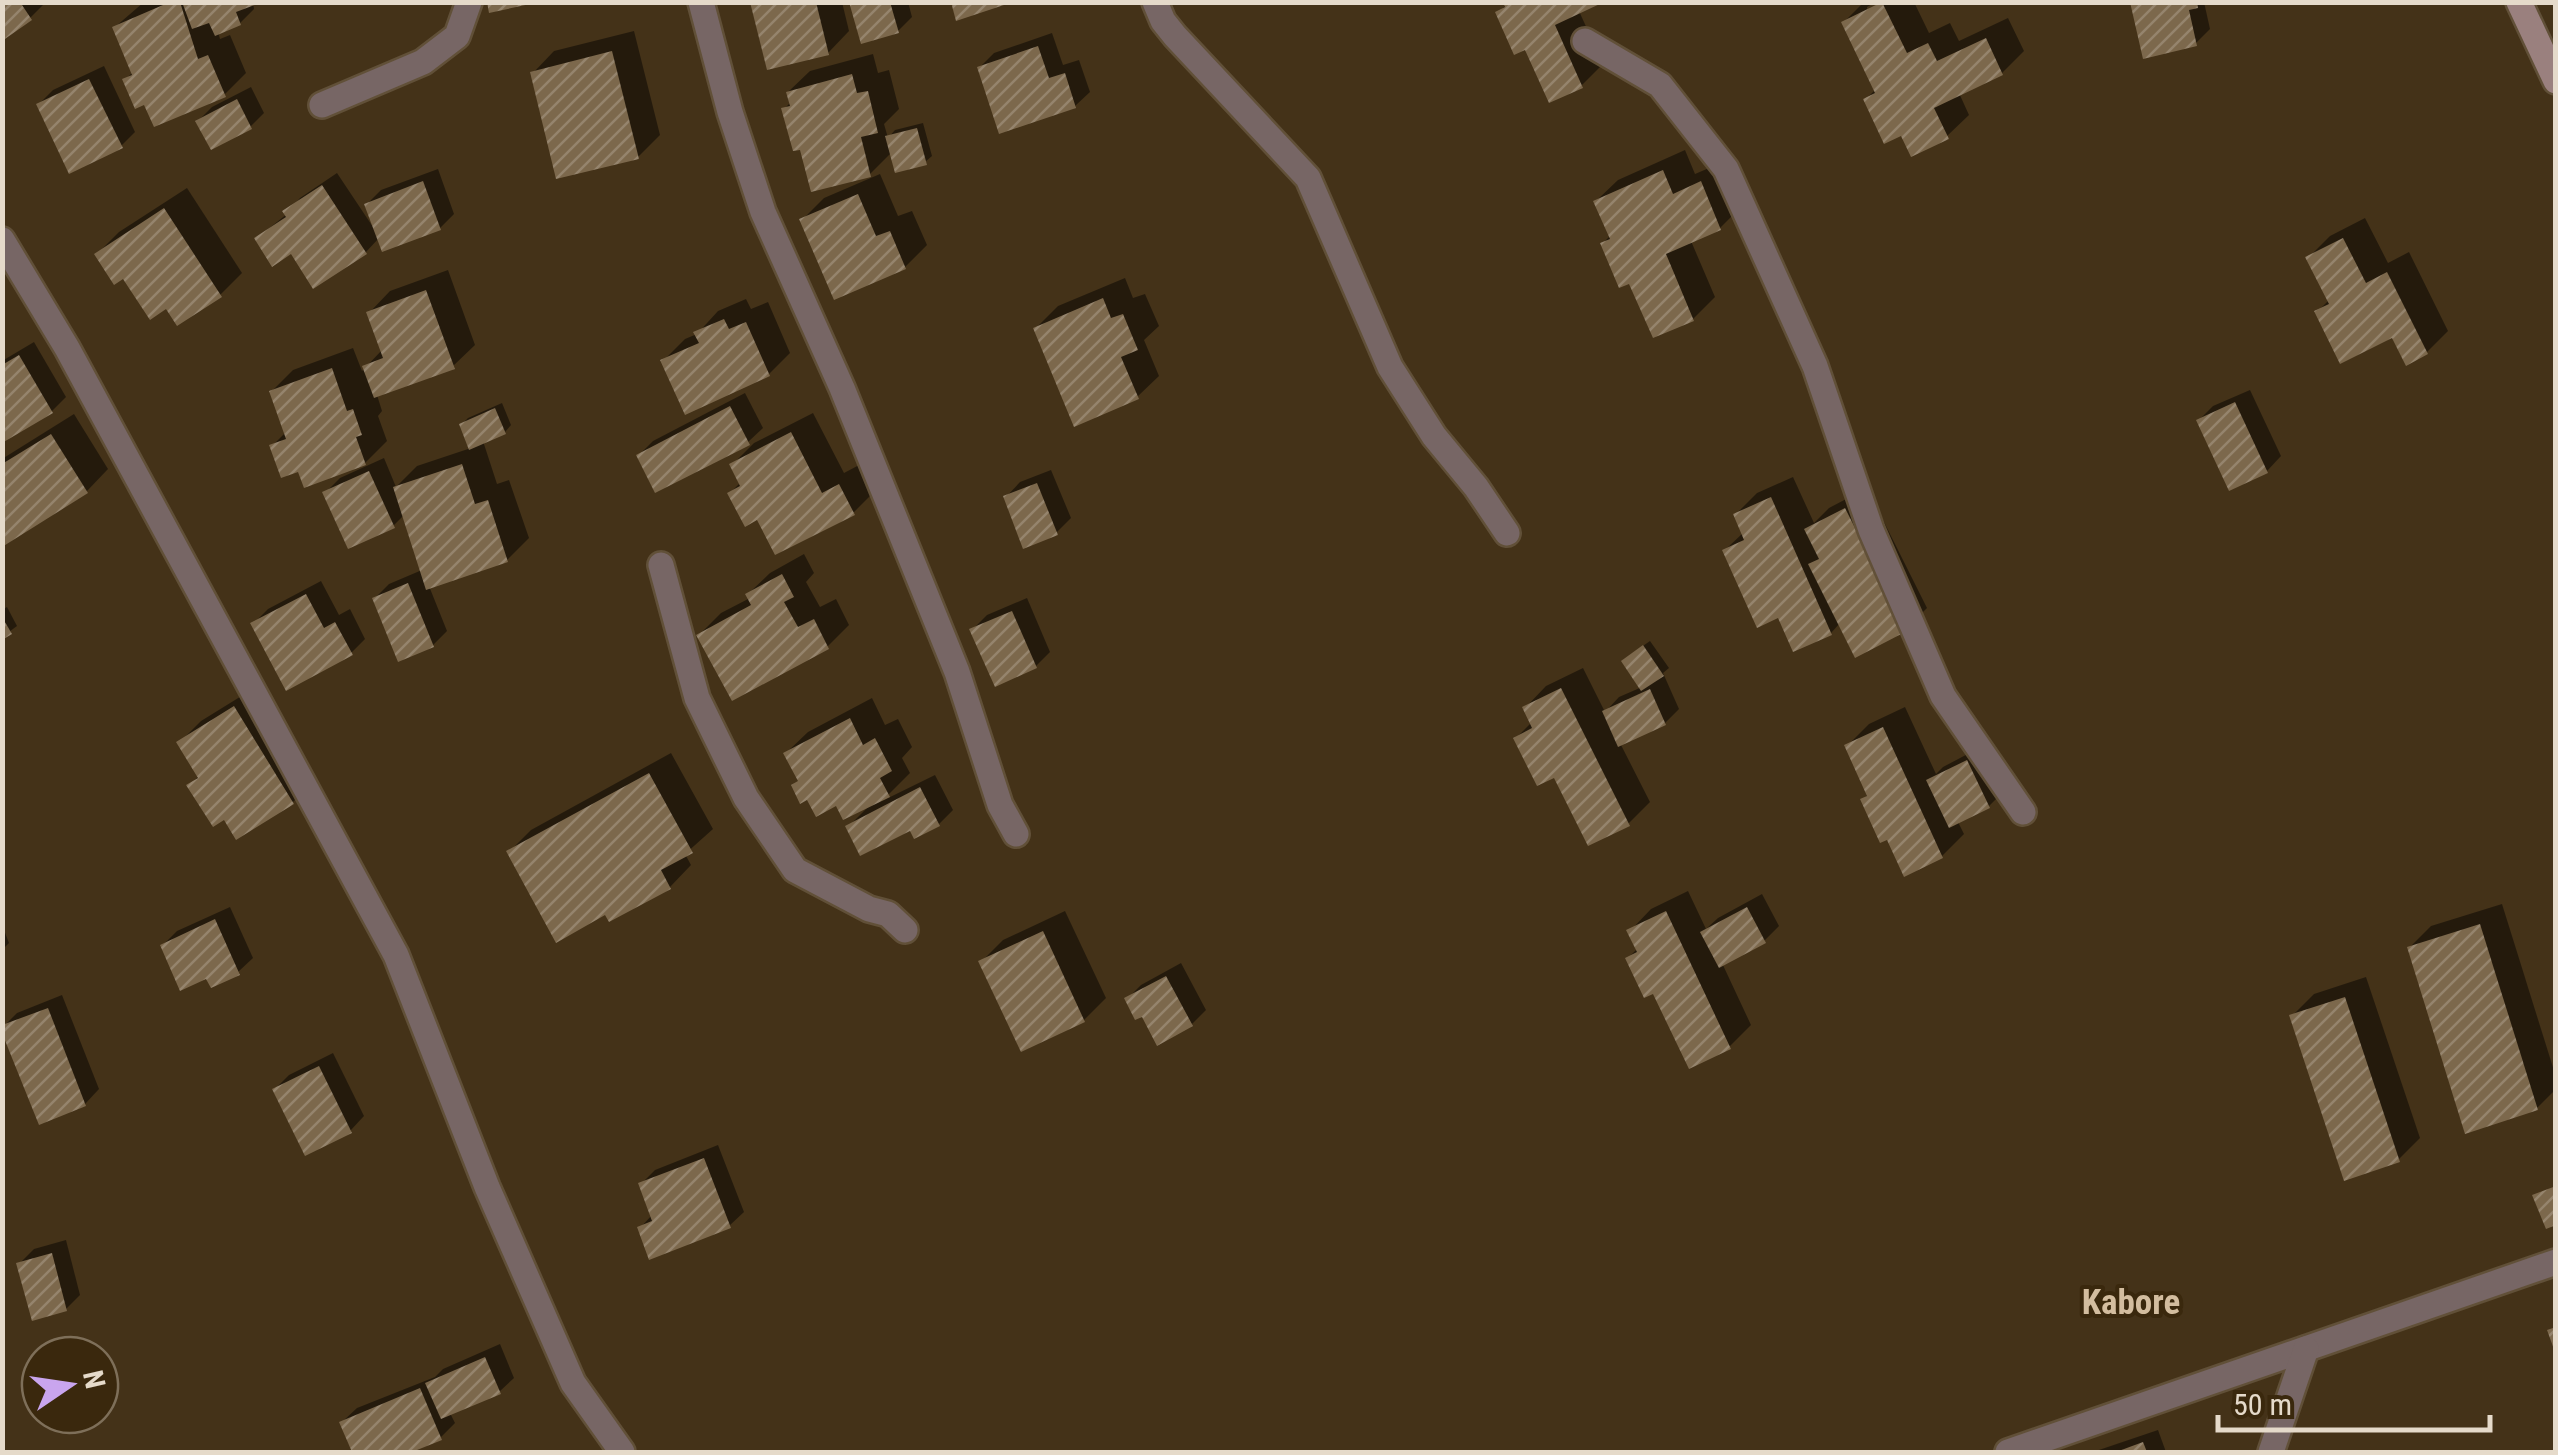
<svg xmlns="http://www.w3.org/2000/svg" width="2558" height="1455" font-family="'Roboto Condensed',sans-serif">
  <defs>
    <pattern id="building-hatch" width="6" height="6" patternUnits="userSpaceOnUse" patternTransform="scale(2.5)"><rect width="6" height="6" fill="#7c684c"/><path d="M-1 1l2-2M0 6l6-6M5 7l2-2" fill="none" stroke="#95846d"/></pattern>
  </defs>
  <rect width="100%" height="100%" fill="#443218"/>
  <g fill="#0007">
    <polygon points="2,2 46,2 30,18"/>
    <polygon points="144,2 253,2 254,9 240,23 218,32 220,39 230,35 246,73 225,94 145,102 125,80 133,72 115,27"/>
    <polygon points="753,2 842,2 849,31 828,53"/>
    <polygon points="851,2 908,2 912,17 898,31"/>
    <polygon points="1864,2 1876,2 1867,7 1867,12 1888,2 1914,2 1929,33 1950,23 1959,41 2008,18 2024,51 2002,73 1959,93 1969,115 1947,136 1902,133 1866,99 1876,89 1844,22"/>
    <polygon points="2132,2 2204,2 2210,29 2195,44"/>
    <polygon points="1507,4 1579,11 1603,64 1581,86 1526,47 1498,13"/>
    <polygon points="634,31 660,135 638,157 533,73 554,51"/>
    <polygon points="1052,33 1063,65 1079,60 1090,92 1075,106 980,67 994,53"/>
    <polygon points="873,54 878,73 889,70 899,109 884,124 888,138 895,130 923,123 932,156 925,162 892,152 870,174 802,147 784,109 791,102 788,92 810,71"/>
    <polygon points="104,66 135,132 121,146 39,104 53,90"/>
    <polygon points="251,87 264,113 250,127 198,121 212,107"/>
    <polygon points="1685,150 1695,174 1723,162 1742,206 1720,228 1691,241 1715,297 1693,319 1631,280 1603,243 1611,235 1596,201 1618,180"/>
    <polygon points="438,169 454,214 440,228 379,238 366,252 314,286 292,251 257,238 287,214 300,198 337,173 373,227 367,204 381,190"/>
    <polygon points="880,174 898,216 912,211 927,245 905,267 802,220 824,198"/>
    <polygon points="187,188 242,273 220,295 167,306 97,254 119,232"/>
    <polygon points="2365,218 2388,263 2409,252 2448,331 2427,352 2393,335 2317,312 2330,299 2308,258 2330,236"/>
    <polygon points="448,270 475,345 453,366 377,395 382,411 378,416 387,441 364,464 299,469 272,446 286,432 271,392 293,370 353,348 362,371 383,349 369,313 390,291"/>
    <polygon points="1125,278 1133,298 1145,294 1159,326 1144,340 1159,376 1137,397 1036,328 1058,306"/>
    <polygon points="746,299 751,309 768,302 790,353 769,374 663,361 685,339 697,334 718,311"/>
    <polygon points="34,342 66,397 52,411 2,440 2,361"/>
    <polygon points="2250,390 2281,456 2267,471 2199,420 2213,406"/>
    <polygon points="745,393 763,428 748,442 639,455 653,441"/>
    <polygon points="502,403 511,425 505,432 483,441 497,484 509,480 529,538 507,560 429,586 447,631 433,645 375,598 389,584 422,570 404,515 393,526 325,493 340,478 384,458 396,487 417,466 471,448 462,424 468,418"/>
    <polygon points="813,413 844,473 861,464 875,491 853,513 758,517 730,493 741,482 732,465 754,443"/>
    <polygon points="74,414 108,469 87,491 2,544 2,459"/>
    <polygon points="1051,470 1071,518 1056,533 1006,497 1020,482"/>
    <polygon points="1793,477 1814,523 1829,508 1867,488 1927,608 1906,629 1840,623 1831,633 1779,615 1725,550 1744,532 1736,514 1757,493"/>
    <polygon points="804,554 814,573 806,582 820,607 836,599 849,625 828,646 699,635 721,613 750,598 748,594 770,573"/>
    <polygon points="321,581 339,615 350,609 365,639 351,653 253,624 268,609"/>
    <polygon points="1027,598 1050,652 1036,666 972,630 987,615"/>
    <polygon points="7,607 17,626 2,637 2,610"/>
    <polygon points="1650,641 1669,668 1663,673 1679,709 1665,723 1620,743 1650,802 1628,824 1516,738 1532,722 1525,708 1546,686 1583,668 1605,712 1619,697 1642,687 1630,655"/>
    <polygon points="256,687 314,781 293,802 225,817 189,786 200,775 180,742 201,721"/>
    <polygon points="872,698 885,725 898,719 912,747 902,758 910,773 882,801 935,775 953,810 939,824 848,827 870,805 837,802 800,780 786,753 808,732"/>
    <polygon points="1905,707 1936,774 1943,767 1981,747 2003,792 1989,806 1958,822 1964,834 1942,856 1889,836 1863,800 1869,793 1847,746 1869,724"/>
    <polygon points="671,753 713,829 685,854 691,865 670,887 606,912 510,851 531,830"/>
    <polygon points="1688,891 1706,929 1718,918 1762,894 1779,926 1764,941 1722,963 1751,1025 1729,1047 1655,990 1628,958 1638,948 1630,931 1651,909"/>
    <polygon points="2502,904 2556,1077 2556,1089 2537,1108 2409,948 2431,926"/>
    <polygon points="230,907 253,958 238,972 207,975 163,945 177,931"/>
    <polygon points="1065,911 1106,998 1084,1020 1022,1049 981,962 1003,940"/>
    <polygon points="2,925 9,943 2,950"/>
    <polygon points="1181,963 1206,1010 1192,1024 1127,999 1141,985"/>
    <polygon points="2366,977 2420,1138 2398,1160 2292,1016 2314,994"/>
    <polygon points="62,995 99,1089 85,1104 3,1027 17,1013"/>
    <polygon points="333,1053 364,1116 350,1131 275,1089 289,1075"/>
    <polygon points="718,1145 744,1212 729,1226 640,1228 652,1215 641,1184 655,1170"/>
    <polygon points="66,1240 80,1295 66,1309 19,1264 34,1249"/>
    <polygon points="500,1344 514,1378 499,1392 450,1413 455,1423 440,1438 406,1452 355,1452 342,1422 357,1408 435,1377 443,1369"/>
    <polygon points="2158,1430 2166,1452 2093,1452"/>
  </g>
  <g fill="url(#building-hatch)">
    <polygon points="2,2 20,2 32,20 2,41"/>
    <polygon points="170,2 180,2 198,59 208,55 226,97 154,127 144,105 135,109 122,79 132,75 112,27"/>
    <polygon points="182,2 260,2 260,3 236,12 241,25 215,36 209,23 192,29"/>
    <polygon points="487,2 530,2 530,4 489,13"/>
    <polygon points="750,2 816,2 829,55 767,70"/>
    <polygon points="849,2 890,2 899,33 861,44"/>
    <polygon points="951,2 1010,2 1010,3 956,21"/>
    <polygon points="1503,2 1604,2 1555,25 1583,88 1549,103 1525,50 1514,55 1495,12 1505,7"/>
    <polygon points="1882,2 1907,53 1928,43 1937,61 1986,38 2003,75 1934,108 1949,139 1911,157 1901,136 1884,144 1863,99 1875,93 1841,22"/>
    <polygon points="2130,2 2197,2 2198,8 2189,10 2197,46 2143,59"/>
    <polygon points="1038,46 1049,78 1065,73 1076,108 999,134 977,67"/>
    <polygon points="612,51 639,159 556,179 530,72"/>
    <polygon points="852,74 857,93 868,91 878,133 861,137 871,177 811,192 800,150 793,151 781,108 790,106 786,92"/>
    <polygon points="89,79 123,148 69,174 36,104"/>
    <polygon points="237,99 252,129 211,150 195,121"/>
    <polygon points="917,128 927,165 895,173 885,136"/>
    <polygon points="1663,170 1673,194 1701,181 1721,230 1666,254 1694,321 1653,338 1629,284 1619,288 1600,243 1610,239 1593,201"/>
    <polygon points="423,181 441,230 382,252 364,204"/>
    <polygon points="322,185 367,254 313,289 291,254 272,267 254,238 286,217 282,211"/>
    <polygon points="858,194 876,236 890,231 906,269 834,300 799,219"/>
    <polygon points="164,208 222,297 177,326 166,309 150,320 123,279 114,285 94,254"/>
    <polygon points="2343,238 2366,283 2387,272 2428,354 2406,366 2392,338 2340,364 2314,311 2329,304 2305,257"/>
    <polygon points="426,290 455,369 374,398 362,366 383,358 366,312"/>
    <polygon points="1103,298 1111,318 1123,314 1138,350 1121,357 1139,399 1074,427 1033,328"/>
    <polygon points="724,319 729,329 746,322 770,376 685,415 660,360 699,343 693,332"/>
    <polygon points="19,355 53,413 2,443 2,365"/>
    <polygon points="332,368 347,411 353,409 362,435 356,437 366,465 304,488 298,472 281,478 269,445 286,439 269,391"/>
    <polygon points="2235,402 2268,473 2229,491 2196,420"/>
    <polygon points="730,406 750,445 655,493 636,455"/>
    <polygon points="495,408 506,434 469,450 459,424"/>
    <polygon points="791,432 822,493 839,484 855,515 775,555 757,520 745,527 727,493 740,486 729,464"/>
    <polygon points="51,434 88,493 2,547 2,464"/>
    <polygon points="462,464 475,504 488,500 508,562 426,590 393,487"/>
    <polygon points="369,471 395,528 348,549 322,492"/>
    <polygon points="1037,483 1058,535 1023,549 1003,496"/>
    <polygon points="1771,497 1832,635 1793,652 1778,618 1757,628 1722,550 1744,540 1733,514"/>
    <polygon points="1845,508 1907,631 1855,658 1808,564 1819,559 1804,529"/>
    <polygon points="782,574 794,597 784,602 798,627 814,619 829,649 732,701 696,635 751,605 745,594"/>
    <polygon points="408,583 434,647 398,662 372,598"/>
    <polygon points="306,594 324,628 335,622 353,655 286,691 250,623"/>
    <polygon points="1012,611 1037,668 995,687 969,629"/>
    <polygon points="2,617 12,634 2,640"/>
    <polygon points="1643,645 1664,676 1641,691 1621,661"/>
    <polygon points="1561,688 1630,826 1588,846 1554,778 1537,786 1513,738 1532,728 1522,707"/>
    <polygon points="1650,689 1666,725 1618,747 1602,711"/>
    <polygon points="234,706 294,804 236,840 224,820 213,827 186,785 198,778 176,742"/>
    <polygon points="850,718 863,745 875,738 892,771 880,778 890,797 843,820 836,806 816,817 807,800 800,804 791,785 798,781 783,753"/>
    <polygon points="1883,727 1943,858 1904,877 1887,840 1880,843 1860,799 1867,796 1844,745"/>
    <polygon points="1967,760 1990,808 1949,828 1926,780"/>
    <polygon points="649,773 693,853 661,870 671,889 609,922 605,915 556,943 506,851"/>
    <polygon points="920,787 940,826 914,839 910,831 860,856 845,826"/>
    <polygon points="1747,907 1766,943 1719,968 1700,932"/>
    <polygon points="1666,911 1731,1049 1689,1069 1653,994 1644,998 1625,958 1637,952 1626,930"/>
    <polygon points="215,919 240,975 211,988 206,979 180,991 160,945"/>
    <polygon points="2480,924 2538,1110 2465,1134 2407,947"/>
    <polygon points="1043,931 1085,1022 1021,1052 978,961"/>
    <polygon points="1166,976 1193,1026 1157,1046 1142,1017 1135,1020 1124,998"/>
    <polygon points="2345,997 2400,1162 2344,1181 2289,1015"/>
    <polygon points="48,1008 86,1106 39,1125 2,1033 2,1025"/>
    <polygon points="319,1066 352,1133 305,1156 272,1089"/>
    <polygon points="704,1158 731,1228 649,1260 637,1227 652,1221 638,1183"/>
    <polygon points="2556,1186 2556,1225 2546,1229 2532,1195"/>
    <polygon points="52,1253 67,1311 32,1321 16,1263"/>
    <polygon points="2556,1327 2556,1352 2555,1352 2547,1330"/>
    <polygon points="485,1357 501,1394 441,1419 425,1383"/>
    <polygon points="420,1388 442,1440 412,1452 352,1452 339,1422"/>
    <polygon points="2143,1442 2147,1452 2116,1452"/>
  </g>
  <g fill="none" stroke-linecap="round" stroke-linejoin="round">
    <defs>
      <g id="street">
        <polyline points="701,2 730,112 763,212 842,388 957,672 1000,805 1016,834"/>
        <polyline points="1155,2 1163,21 1175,36 1308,178 1390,367 1434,436 1476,487 1507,533"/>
        <polyline points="1585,41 1660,85 1726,169 1815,366 1871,530 1943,696 2023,812"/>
        <polyline points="322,105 423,62 457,36 469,2"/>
        <polyline points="2,240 67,348 396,955 487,1187 573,1383 622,1452"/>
        <polyline points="661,565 697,698 746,798 795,870 869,909 888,914 905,930"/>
        <polyline points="2008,1452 2556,1262"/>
        <polyline points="2271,1452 2306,1349"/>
      </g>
      <polyline id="secondary" points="2519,2 2556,81"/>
    </defs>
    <use href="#street" stroke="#615038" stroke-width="30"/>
    <use href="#secondary" stroke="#615038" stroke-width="30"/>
    <use href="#street" stroke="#776665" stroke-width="25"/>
    <use href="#secondary" stroke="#9a807e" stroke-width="25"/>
  </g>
  <g text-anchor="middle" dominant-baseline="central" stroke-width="8" stroke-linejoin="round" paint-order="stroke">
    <g font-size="35" font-weight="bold" fill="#d3bd9f" stroke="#3a280d">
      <text x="2131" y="1302">Kabore</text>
    </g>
  </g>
  <rect width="2558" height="1455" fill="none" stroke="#e5daca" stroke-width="10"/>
  <g transform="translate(70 1385) rotate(77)"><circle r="48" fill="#3a280d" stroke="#7e6f59" stroke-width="2.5"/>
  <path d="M0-8L18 38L0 25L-18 38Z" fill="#c9a5ee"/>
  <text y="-15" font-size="28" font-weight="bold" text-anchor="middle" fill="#e5daca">N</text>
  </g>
  <path d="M2218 1415v15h272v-15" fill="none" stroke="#e5daca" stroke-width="5"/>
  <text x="2233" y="1415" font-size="30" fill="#e5daca" stroke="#3a280d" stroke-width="8" paint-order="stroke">50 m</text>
</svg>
